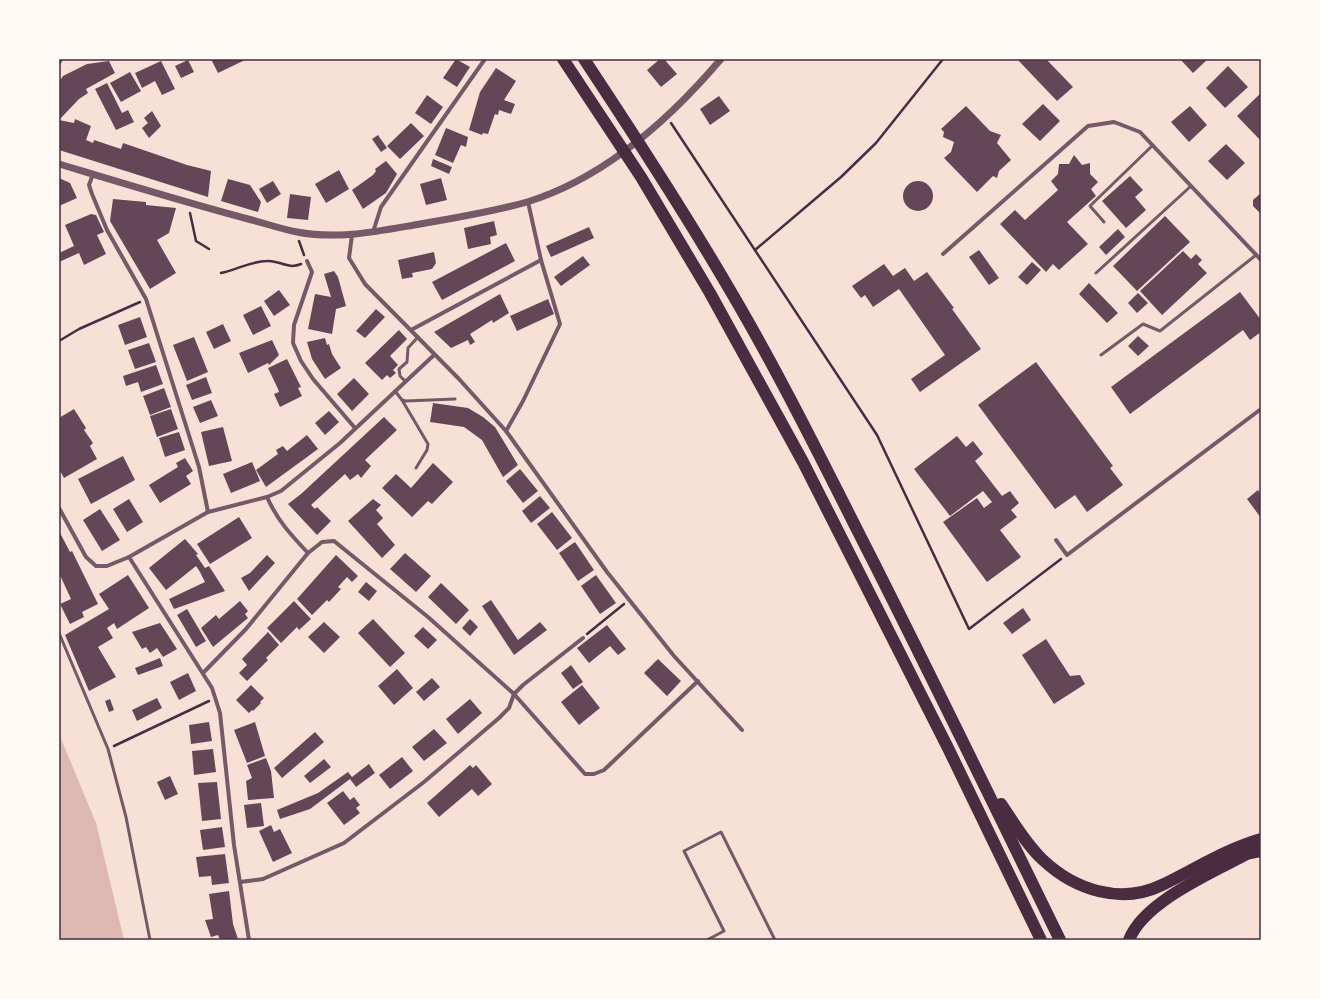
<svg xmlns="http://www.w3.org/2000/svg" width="1320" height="999" font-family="'Varela Round',sans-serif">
  <rect width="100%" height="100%" fill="#f7e1d7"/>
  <polygon fill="#dcb8b0" points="59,734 96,823 124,940 59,940"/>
  <g fill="#644757">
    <polygon points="211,59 247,59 218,73"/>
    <polygon points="456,59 470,67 457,87 443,78"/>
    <polygon points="660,59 664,59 677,74 661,87 647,70"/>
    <polygon points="1017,59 1046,59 1073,87 1057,101"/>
    <polygon points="1180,59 1208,59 1193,73"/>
    <polygon points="188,60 194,72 181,78 175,66"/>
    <polygon points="109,61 115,73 86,89 88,93 79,99 59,120 74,123 75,119 91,126 86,140 93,143 94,140 121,149 123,143 187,165 211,171 208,197 59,150 59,82 63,76 87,64"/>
    <polygon points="161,61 175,89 162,95 155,81 142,88 135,73"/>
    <polygon points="1228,66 1248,87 1225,108 1206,88"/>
    <polygon points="496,68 516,81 504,100 515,104 511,114 499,110 498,115 495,114 488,134 483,133 482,135 469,130 480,92"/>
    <polygon points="130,72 141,91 121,102 110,83"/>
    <polygon points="107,83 122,113 128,110 134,122 116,130 95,89"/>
    <polygon points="1261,93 1261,141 1237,116"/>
    <polygon points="427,95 443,107 431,124 415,113"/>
    <polygon points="719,96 730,111 710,125 700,109"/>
    <polygon points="1043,104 1060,121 1040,141 1022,124"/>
    <polygon points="966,106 990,131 1001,135 997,143 1011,160 999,171 997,178 993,176 977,192 944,158 951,152 954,142 943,137 944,132 941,129"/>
    <polygon points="1190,106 1207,125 1189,142 1171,122"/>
    <polygon points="152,111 161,126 149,138 142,128 148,123 144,118"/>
    <polygon points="411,123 424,136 400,159 387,146"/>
    <polygon points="446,128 468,137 466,147 461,145 453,163 435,155"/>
    <polygon points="378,135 387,148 381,152 372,139"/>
    <polygon points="1226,144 1245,163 1227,180 1208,161"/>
    <polygon points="1074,155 1082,165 1090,163 1090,174 1098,182 1091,189 1096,196 1067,222 1088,244 1059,270 1053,264 1046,272 1000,224 1015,210 1025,220 1058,190 1051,181 1058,174 1059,164 1069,164"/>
    <polygon points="433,159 452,167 449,174 431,166"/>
    <polygon points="386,161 397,174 386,193 363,209 352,190 373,175 376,171 375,169"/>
    <polygon points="339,170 349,189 326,203 315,184"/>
    <polygon points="1130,176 1143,190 1135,197 1146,210 1126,228 1102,201"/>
    <polygon points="59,178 70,183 77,198 59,206"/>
    <polygon points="441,178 447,200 426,205 420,184"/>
    <polygon points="228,179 250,185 261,202 258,212 221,201"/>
    <polygon points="273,181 281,194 267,203 259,189"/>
    <circle cx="918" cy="196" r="15"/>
    <polygon points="1261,193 1261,214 1253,206 1253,200"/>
    <polygon points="290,194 311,197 308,220 287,218"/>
    <polygon points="113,199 146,202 146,205 176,208 169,233 157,240 176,273 150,289 110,221"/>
    <polygon points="91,214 96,215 104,232 97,235 106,254 84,265 79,253 59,262 59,253 74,246 65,225"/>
    <polygon points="1165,216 1190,242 1137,291 1113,266"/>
    <polygon points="494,221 497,235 490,237 491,244 468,249 464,228"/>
    <polygon points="589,227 594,238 551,257 546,246"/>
    <polygon points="1118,229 1125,237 1106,255 1099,247"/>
    <polygon points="506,243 515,261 442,300 432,282"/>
    <polygon points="979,250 999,278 989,285 969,257"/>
    <polygon points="1183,251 1191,259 1196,254 1202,260 1198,264 1207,273 1162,315 1140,291"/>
    <polygon points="434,252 436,263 432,269 412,273 413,277 402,279 398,260"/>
    <polygon points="583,256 590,265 561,286 554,277"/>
    <polygon points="1032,262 1041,270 1027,285 1018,277"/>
    <polygon points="884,264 893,276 905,268 914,281 927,272 954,308 952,309 981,349 920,392 911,379 945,355 899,289 873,307 865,295 861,298 852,286"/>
    <polygon points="334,271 338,277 346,306 336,309 332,334 308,329 315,294 331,297 324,274"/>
    <polygon points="1089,283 1118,313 1107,323 1079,294"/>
    <polygon points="279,290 290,305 274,316 264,301"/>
    <polygon points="1240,292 1261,320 1261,332 1250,340 1243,330 1130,414 1111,387"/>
    <polygon points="1138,293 1148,303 1137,313 1128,303"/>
    <polygon points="500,294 509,313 493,323 492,320 470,334 475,342 470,345 468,340 451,348 434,332"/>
    <polygon points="548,299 554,314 517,331 510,316"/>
    <polygon points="261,306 271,326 253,335 243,315"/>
    <polygon points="376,309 385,317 365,338 356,331"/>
    <polygon points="140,317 147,337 125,345 118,325"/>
    <polygon points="223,324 231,341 214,349 206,332"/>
    <polygon points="399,330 407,339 390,356 398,365 393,370 396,373 390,378 387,375 382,380 365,363"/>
    <polygon points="1138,336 1149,346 1138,356 1128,346"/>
    <polygon points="194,337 208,372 187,381 173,345"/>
    <polygon points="325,338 327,345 329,344 332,354 341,368 325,379 312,359 307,342"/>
    <polygon points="272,340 279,355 269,365 268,363 248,373 239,353"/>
    <polygon points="149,343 156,362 135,369 128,350"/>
    <polygon points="287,359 301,387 298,388 302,396 280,407 274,394 279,392 278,389 268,368"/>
    <polygon points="1036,362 1113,466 1110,468 1123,485 1087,512 1075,495 1055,509 978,405"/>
    <polygon points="156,365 163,384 141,392 138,382 126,386 123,376"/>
    <polygon points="206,377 212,393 192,400 186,385"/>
    <polygon points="354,378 369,394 352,411 337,394"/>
    <polygon points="164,388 171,407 150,415 143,396"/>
    <polygon points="211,400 218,416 200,423 193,407"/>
    <polygon points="433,403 468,408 483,417 495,427 518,465 503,477 482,440 464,427 430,422"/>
    <polygon points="74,409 86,428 84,430 93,443 90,446 97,459 64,478 59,469 59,418"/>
    <polygon points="171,409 178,429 157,437 150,416"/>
    <polygon points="329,411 339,422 325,435 315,423"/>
    <polygon points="384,417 397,430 365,460 371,466 361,478 358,474 350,480 345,474 311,505 315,509 317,507 331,521 317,535 288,504 301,494"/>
    <polygon points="223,427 232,461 209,466 201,432"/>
    <polygon points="179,432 185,450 165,457 159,438"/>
    <polygon points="307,435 318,449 266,487 256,470 278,454 276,450 283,446 287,451"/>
    <polygon points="957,436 966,447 973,441 983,454 975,461 1002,496 1010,491 1019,503 1011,510 1017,517 1000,530 1021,557 987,582 943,522 977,498 984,508 992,502 983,491 950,516 914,469"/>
    <polygon points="123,456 135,480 91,504 78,479"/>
    <polygon points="185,458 193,471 186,476 191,484 160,503 149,485 178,467 176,463"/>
    <polygon points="252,462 260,481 231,493 223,474"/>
    <polygon points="433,463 453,482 432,504 428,501 412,517 382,488 396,474 411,488"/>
    <polygon points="520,469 538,491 523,503 506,481"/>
    <polygon points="1258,490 1261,495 1261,518 1247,499"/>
    <polygon points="540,496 550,508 531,523 522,511"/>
    <polygon points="129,499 143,522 127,532 113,509"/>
    <polygon points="373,499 381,505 376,510 383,518 377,524 395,545 382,558 348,521"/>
    <polygon points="100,509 120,540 102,551 83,520"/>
    <polygon points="552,512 572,538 557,550 537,524"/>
    <polygon points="239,517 252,538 210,564 197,544"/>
    <polygon points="59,531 70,552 72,551 98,604 82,612 84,617 70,624 60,604 71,599 59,573"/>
    <polygon points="185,539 198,554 196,555 205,568 209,566 225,591 174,609 169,599 205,582 200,572 196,566 166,590 149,568"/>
    <polygon points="575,542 594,570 578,581 559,553"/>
    <polygon points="405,553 431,576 416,592 390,569"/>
    <polygon points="267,555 275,563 249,591 241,578 250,573"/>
    <polygon points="336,555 358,576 352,582 347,577 338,587 341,589 329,602 327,600 312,615 297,599"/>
    <polygon points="128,575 149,608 117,629 114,623 107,628 113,638 98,647 116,677 89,691 65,635 109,609 99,594"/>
    <polygon points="596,575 616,603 600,614 581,586"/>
    <polygon points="366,582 377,591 369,601 358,592"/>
    <polygon points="441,583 469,610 456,624 428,597"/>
    <polygon points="491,600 518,640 540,622 547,630 514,655 482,606"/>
    <polygon points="240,601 248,611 245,614 248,618 213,647 201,628 216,615 219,619"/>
    <polygon points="294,601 311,619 299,630 297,627 281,643 267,628"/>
    <polygon points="1023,608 1031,620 1012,634 1003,623"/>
    <polygon points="187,609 206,641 196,647 177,615"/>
    <polygon points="373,619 405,653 390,667 358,633"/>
    <polygon points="470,619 478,627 470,636 462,628"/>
    <polygon points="324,622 340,637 324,653 308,637"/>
    <polygon points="160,623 177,649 163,657 157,648 150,653 146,647 142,649 132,632"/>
    <polygon points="607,625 626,649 618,655 610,646 589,663 577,648"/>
    <polygon points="423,627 437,640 428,649 414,636"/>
    <polygon points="268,632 279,645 266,658 268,660 247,681 239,673 247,665 242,659"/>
    <polygon points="1046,639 1070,676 1080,675 1085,684 1054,704 1022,655"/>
    <polygon points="160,658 163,666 138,675 135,668"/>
    <polygon points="658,659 681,681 667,696 644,673"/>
    <polygon points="571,665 583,682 573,689 561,673"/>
    <polygon points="397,669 413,688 394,705 378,686"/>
    <polygon points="188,673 196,691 179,700 170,682"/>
    <polygon points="432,678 440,687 424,701 416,692"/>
    <polygon points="251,685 264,698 260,702 261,703 253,711 252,710 249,713 236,700"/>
    <polygon points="582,685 600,708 579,725 561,702"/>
    <polygon points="157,698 162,708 137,721 132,710"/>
    <polygon points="110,699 114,710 109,712 105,701"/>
    <polygon points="470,699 482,713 458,734 446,719"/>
    <polygon points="209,722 212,741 191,744 189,725"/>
    <polygon points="255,722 265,756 247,763 234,730"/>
    <polygon points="434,729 447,743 424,761 412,747"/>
    <polygon points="315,732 324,742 282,778 274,768"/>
    <polygon points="213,749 216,772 194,775 192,751"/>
    <polygon points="402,757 413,771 390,789 379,775"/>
    <polygon points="266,758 271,771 274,798 248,800 246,781 252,778 247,765"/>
    <polygon points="324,759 331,767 310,783 304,776"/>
    <polygon points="369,764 375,773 356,787 350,779 310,809 280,819 277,810 318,793 348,772 352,777"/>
    <polygon points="470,765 473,768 476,765 492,784 478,796 472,789 439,817 427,803"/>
    <polygon points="170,776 178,794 165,800 157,782"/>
    <polygon points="217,782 221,819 202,821 198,783"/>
    <polygon points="343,791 350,800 354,797 360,805 356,808 360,813 344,825 327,803"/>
    <polygon points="261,803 264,826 247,828 244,805"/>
    <polygon points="271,825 274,832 280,829 292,853 273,862 259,831"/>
    <polygon points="222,827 225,847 203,850 200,830"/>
    <polygon points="225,854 229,883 212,885 211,876 199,877 196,857"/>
    <polygon points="229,891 233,924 238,939 220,940 218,935 211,937 205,920 213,919 209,894"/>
  </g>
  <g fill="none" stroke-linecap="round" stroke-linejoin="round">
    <g stroke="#4a2c40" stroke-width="2.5">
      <polyline points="671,123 877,435 969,629 1061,559"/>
      <polyline points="190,213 196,241 209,249"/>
      <polyline points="299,241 304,255"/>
      <polyline points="755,250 841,177 876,143 943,59"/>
      <path d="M221,273c15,-3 30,-12 46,-12 13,-1 21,9 34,3"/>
      <polyline points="59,341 79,329 140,302"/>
      <polyline points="587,634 624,604"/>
      <polyline points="114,746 209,701"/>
    </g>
    <g stroke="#755966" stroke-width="3">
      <polyline points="1104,222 1090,206 1153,145"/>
      <polyline points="1096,273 1191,186"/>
      <polyline points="1101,355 1143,324 1160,331 1256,255"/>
      <polyline points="405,381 400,376 399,369 407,362 408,348 418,337"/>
      <polyline points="395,391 402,400 406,401 455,399"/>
      <polyline points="402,400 428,444 427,450 416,468"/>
      <polyline points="59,633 108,749 126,817 150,940"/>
      <polyline points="707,940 724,931 684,851 721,832 775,940"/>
    </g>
    <g stroke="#755966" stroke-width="4">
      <polyline points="59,63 61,59"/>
      <polyline points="93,174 89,185 92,194 107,230 146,299 199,467 208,512"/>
      <polyline points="373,232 381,207 485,59"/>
      <polyline points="352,235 349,258 365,284 459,379 506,431 607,572 674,656 742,730"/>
      <polyline points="943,254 1088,126 1114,122 1140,132 1261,260"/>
      <polyline points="307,261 312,272 294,325 293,343 301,361 313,379 355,428"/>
      <polyline points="411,330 541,260"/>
      <polyline points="506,431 523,401 560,324 541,260 528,202"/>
      <path d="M267,497c10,23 24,38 41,56l14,-11 12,-1 94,76 86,77 71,80h9l10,-4 94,-89"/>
      <polyline points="59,508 86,557 96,566 107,566 129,557 208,512 267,497 281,491 340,443 434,355"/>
      <polyline points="1056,540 1067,555 1261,409"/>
      <polyline points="129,557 212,688 220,713 234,845 249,940"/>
      <polyline points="203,673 246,629 308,553"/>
      <polyline points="240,882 263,879 344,843 424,782 499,718 509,708 514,694 523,685 583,638"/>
    </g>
    <path stroke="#755966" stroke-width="7" d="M59,164c63,19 125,38 189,55 16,4 33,10 49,13 42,8 82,-1 123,-8 36,-6 72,-12 107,-22 78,-24 143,-83 194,-143"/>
    <g stroke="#4a2c40" stroke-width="12">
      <polyline points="563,59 641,177 710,293 803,462 948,748 1041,940"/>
      <path d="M584,59c49,74 98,149 143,226 54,91 100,186 148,280 63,125 124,250 185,375"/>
      <path d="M1001,804c13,19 25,40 42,56 32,30 78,45 119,25 33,-16 64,-36 99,-46"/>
      <path d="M1129,940c14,-38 84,-68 118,-86l14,-3"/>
    </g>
  </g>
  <rect width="1320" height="999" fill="none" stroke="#fffaf5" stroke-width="120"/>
  <rect x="60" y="60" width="1200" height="879" fill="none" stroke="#4a2c40" stroke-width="1.5"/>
</svg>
